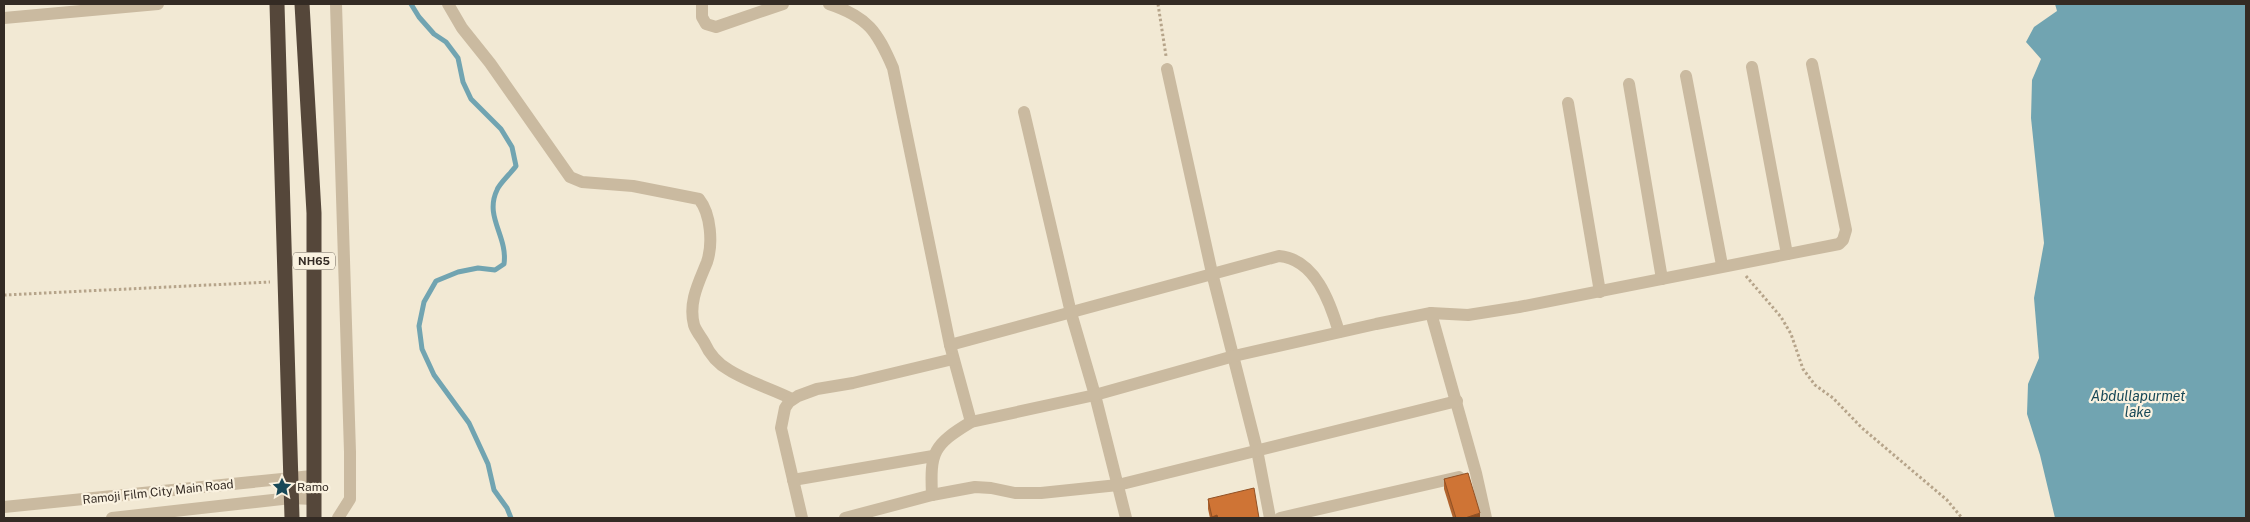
<svg xmlns="http://www.w3.org/2000/svg" width="2250" height="522" font-family="'Public Sans',sans-serif">
  <rect width="100%" height="100%" fill="#f2e9d4"/>
  <polygon fill="#71a4b1" points="2055,4 2246,4 2246,518 2055,518 2040,455 2027,414 2028,384 2039,358 2034,298 2044,243 2031,118 2032,80 2041,59 2026,42 2034,27 2057,11"/>
  <g fill="none" stroke-linecap="round" stroke-linejoin="round">
    <path stroke="#71a4b1" stroke-width="5" d="M411,4l8,13 15,17 12,8 12,16 5,24 8,17 30,30 11,18 4,19c-5,7 -17,18 -19,24 -13,27 11,46 7,74l-9,6 -17,-2 -20,4 -22,9 -12,21 -5,24 3,23 12,26 35,48 19,41 6,26 13,18 4,10"/>
    <g stroke="#b6a48a" stroke-width="3" stroke-dasharray="2.5 2.5" stroke-linecap="butt">
      <polyline points="1158,4 1166,56"/>
      <polyline points="1746,276 1781,317 1791,334 1803,369 1815,385 1833,398 1862,428 1947,500 1962,518"/>
      <polyline points="4,295 270,282"/>
    </g>
    <g stroke="#cabaa0" stroke-width="12">
      <polyline points="336,4 350,452 350,499 338,518"/>
      <path d="M448,4l14,24 28,35 80,114 12,5 51,4 66,13c12,15 14,45 8,63 -8,20 -19,40 -13,63 2,6 7,12 10,17 5,11 14,22 25,28 19,12 43,19 63,29"/>
      <polyline points="702,4 702,17 706,24 716,27 783,4"/>
      <path d="M829,4c39,13 48,27 64,64l57,277 21,77"/>
      <polyline points="4,18 158,4"/>
      <polyline points="1752,67 1787,254"/>
      <polyline points="1167,69 1212,273 1257,450 1270,518"/>
      <polyline points="1686,76 1722,265"/>
      <polyline points="1629,84 1662,279"/>
      <polyline points="1568,103 1600,292"/>
      <polyline points="1024,112 1071,313 1095,395 1126,518"/>
      <polyline points="1431,313 1476,473 1486,518"/>
      <path d="M950,345l329,-89c36,3 51,46 60,76"/>
      <polyline points="793,480 933,456"/>
      <path d="M932,495c-2,-43 1,-50 39,-73l124,-27 139,-39 142,-32 55,-11 37,2 51,-8 320,-63 4,-4 3,-10 -34,-166"/>
      <polyline points="4,507 312,476"/>
      <polyline points="112,518 291,498 313,499"/>
      <polyline points="802,518 781,428 785,408 789,402 798,396 817,389 853,383 953,359"/>
      <polyline points="845,518 932,495 975,487 991,488 1015,493 1041,493 1118,485 1457,401"/>
      <polyline points="1280,518 1459,477"/>
    </g>
    <g stroke="#55473a" stroke-width="15">
      <polyline points="277,4 292,518"/>
      <polyline points="302,4 314,213 314,518"/>
    </g>
  </g>
  <g fill="#b2642e">
    <polygon points="1444,479 1480,518 1453,518 1444,489"/>
    <polygon points="1208,499 1259,518 1210,518 1208,509"/>
  </g>
  <g fill="#915125">
    <polygon points="1480,513 1480,518 1465,518"/>
    <polygon points="1217,515 1217,518 1212,518 1212,517"/>
  </g>
  <g fill="#cf7435" stroke="#915125">
    <polygon points="1468,473 1480,513 1465,518 1456,518 1444,479"/>
    <polygon points="1254,488 1259,518 1218,518 1217,515 1212,517 1208,499"/>
  </g>
  <defs>
    <symbol id="sight-bare" viewBox="-9 -9 18 18"><path d="M0-6L1.8-2.2L6-1.7L2.9 1.2L3.7 5.4L0 3.3L-3.7 5.4L-2.9 1.2L-6-1.7L-1.8-2.2Z" fill="#174857" stroke="#faf2e0" stroke-width="2.5" paint-order="stroke"/></symbol>
  </defs>
  <g fill-rule="evenodd">
    <use href="#sight-bare" x="268" y="473" width="28" height="28"/>
  </g>
  <g text-anchor="middle" dominant-baseline="central" stroke-width="4.5" stroke-linejoin="round" paint-order="stroke">
    <rect fill="#faf2e0" stroke="#6f675c" stroke-width="1" x="293" y="252.5" width="42" height="17" rx="4"/>
    <g font-size="11" font-weight="bold" fill="#342b24">
      <text x="314" y="261">NH65</text>
    </g>
    <g font-size="12" fill="#342b24" stroke="#faf2e0" text-anchor="start">
      <text x="297" y="487">Ramo</text>
    </g>
    <g font-size="12" fill="#342b24" stroke="#faf2e0">
      <text transform="translate(158 492) rotate(-6)">Ramoji Film City Main Road</text>
    </g>
    <g font-size="14" font-style="italic" fill="#174857" stroke="#faf2e0">
      <text x="2138" y="396">Abdullapurmet<tspan x="2138" dy="16">lake</tspan></text>
    </g>
  </g>
  <rect width="2250" height="522" fill="none" stroke="#342b24" stroke-width="10"/>
</svg>
